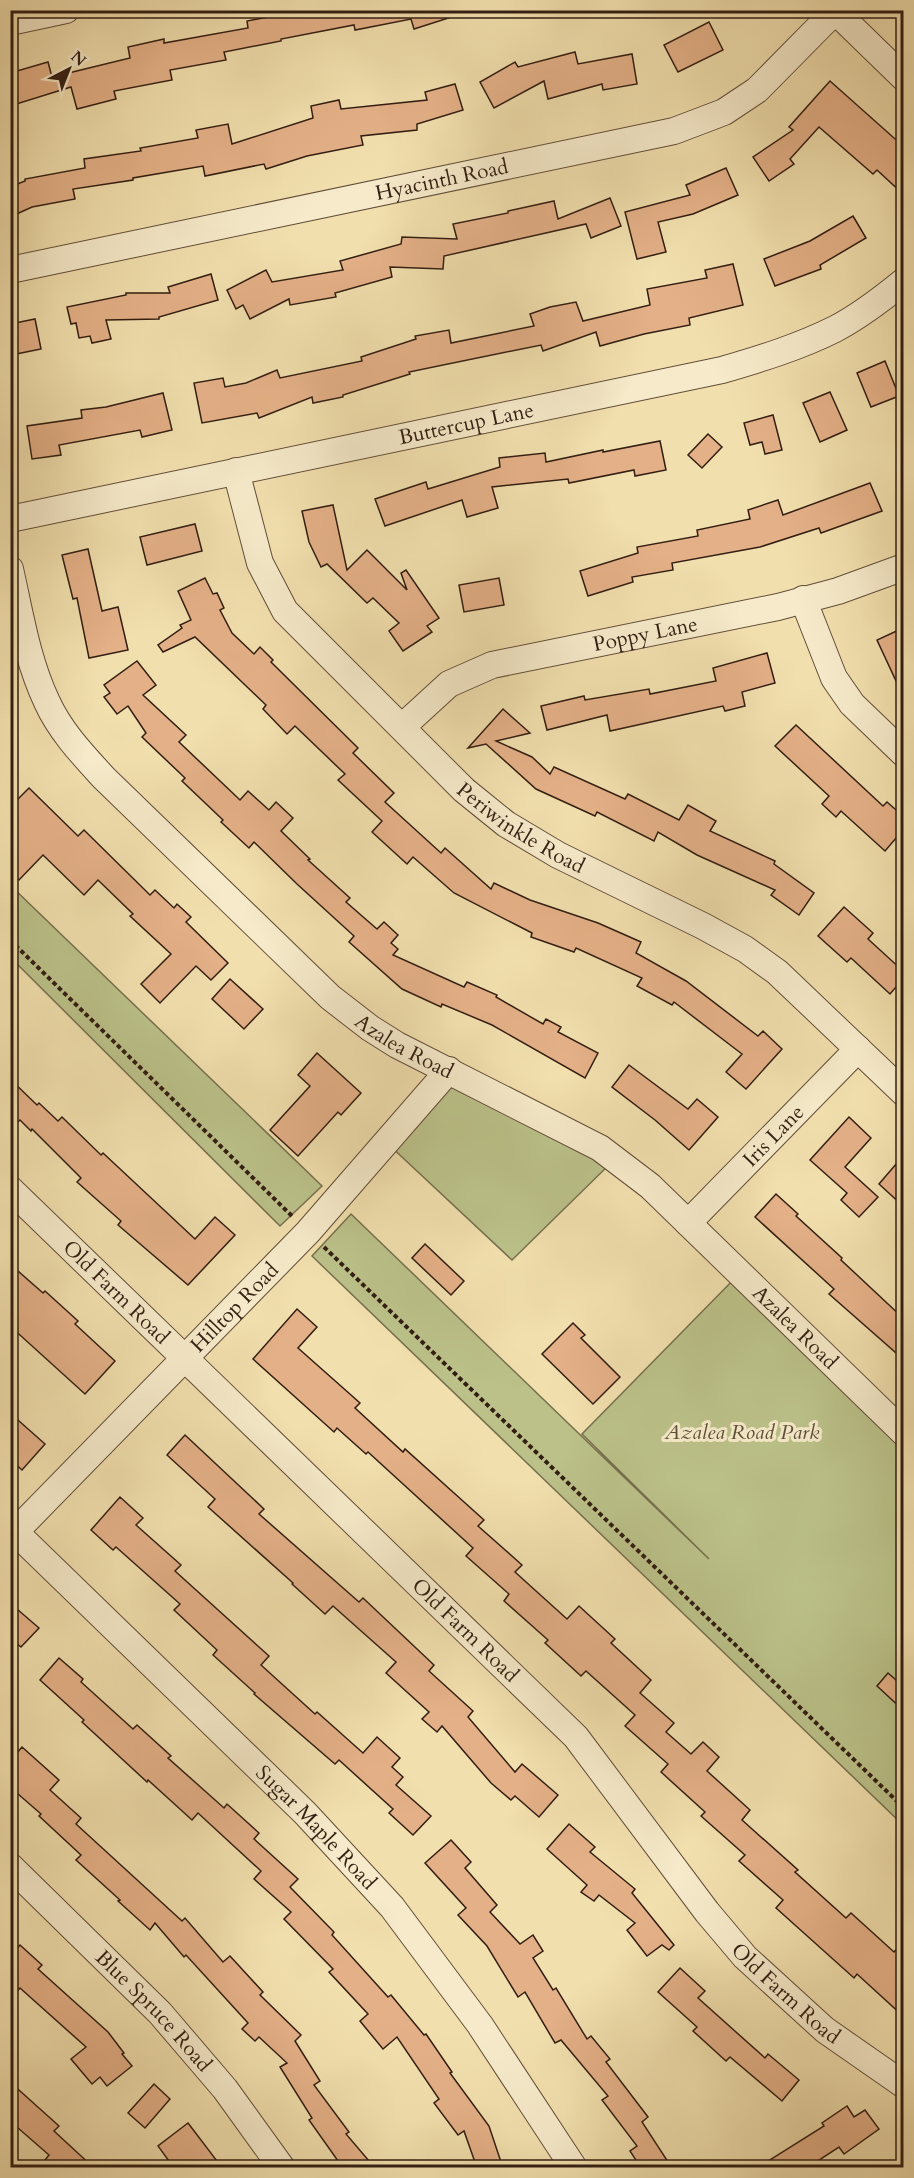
<svg xmlns="http://www.w3.org/2000/svg" width="914" height="2178" font-family="Cardo,serif">
  <rect width="100%" height="100%" fill="#f1dfad"/>
  <filter id="stains"><feTurbulence type="fractalNoise" baseFrequency=".00333" numOctaves="4"/><feColorMatrix values="0 0 0 0 .2 0 0 0 0 .09 0 0 0 0 .02 0 0 0 .5 -.17"/></filter>
  <radialGradient id="worn" r=".72"><stop offset=".6" stop-color="#630" stop-opacity="0"/><stop offset="1" stop-color="#630" stop-opacity=".3"/></radialGradient>
  <g fill="#bbc189" stroke="#76704e" stroke-width="1.5">
    <polygon points="10,885 322,1186 280,1226 11,958"/>
    <polygon points="449,1070 615,1159 512,1260 387,1143"/>
    <polygon points="351,1214 709,1559 582,1434 740,1273 903,1433 903,1825 312,1256"/>
  </g>
  <g fill="#e4b087" stroke="#321e12" stroke-width="1.5">
    <polygon points="294,10 461,10 461,14 414,29 411,19 355,30 354,25 281,39 281,41 224,52 226,60 170,70 172,80 114,91 116,99 77,109 71,87 10,106 10,73 48,62 52,77 130,58 128,47 164,39 164,43 248,28 247,21 294,12"/>
    <polygon points="709,22 723,50 678,72 664,45"/>
    <polygon points="575,52 578,64 632,54 637,84 603,90 602,84 548,99 544,81 494,108 480,82 515,62 518,67"/>
    <polygon points="830,81 903,146 903,194 877,170 873,174 819,127 790,159 794,164 769,181 753,157 793,130 789,127"/>
    <polygon points="455,84 463,110 417,124 417,130 361,136 363,145 307,156 266,169 264,164 205,176 203,166 133,178 133,180 73,189 75,199 32,207 10,217 10,187 25,181 25,179 85,168 84,159 141,151 140,148 198,138 196,130 228,124 232,144 313,118 311,106 339,100 341,109 427,100 425,92"/>
    <polygon points="726,168 738,195 693,214 658,222 666,252 637,259 625,212 690,195 686,185"/>
    <polygon points="610,198 621,226 591,238 586,224 444,256 443,269 390,267 392,277 335,293 336,297 290,305 289,299 250,319 243,305 236,309 227,290 266,270 272,282 343,270 340,261 401,244 402,237 457,239 453,224 508,213 508,211 554,201 558,219"/>
    <polygon points="853,216 866,238 820,265 821,269 775,286 764,259 810,241"/>
    <polygon points="733,264 743,305 689,318 690,325 644,334 600,346 596,332 543,351 541,345 409,372 410,374 343,395 343,397 313,403 312,397 259,418 257,413 202,423 194,383 223,378 225,387 246,383 277,370 280,378 362,361 361,357 416,339 415,336 449,330 451,343 534,326 530,314 550,307 576,302 583,321 650,305 647,289 707,278 705,270"/>
    <polygon points="211,274 218,300 159,317 159,319 106,320 111,339 92,343 90,336 79,338 76,323 71,324 67,307 126,295 126,293 170,293 168,287"/>
    <polygon points="35,319 41,349 16,354 10,324"/>
    <polygon points="885,361 899,396 871,407 857,373"/>
    <polygon points="830,392 847,430 820,442 803,403"/>
    <polygon points="163,393 172,430 142,437 140,430 59,445 61,455 32,459 27,426 82,418 81,410 106,407"/>
    <polygon points="773,415 782,450 765,454 762,442 750,445 744,423"/>
    <polygon points="708,434 722,447 702,468 688,455"/>
    <polygon points="660,441 666,470 635,476 634,470 569,483 568,479 492,487 498,508 467,517 462,500 385,526 375,499 426,482 428,489 500,467 499,458 545,453 546,462 603,450 603,452"/>
    <polygon points="870,483 882,511 821,533 819,528 760,547 672,563 673,570 632,577 633,582 588,596 580,571 638,553 637,547 698,536 697,530 750,519 748,510 778,500 783,515"/>
    <polygon points="333,505 347,570 367,550 407,590 401,573 406,570 439,618 427,626 432,632 403,651 389,631 399,623 373,598 367,603 327,564 321,567 309,542 302,511"/>
    <polygon points="195,524 202,551 147,565 140,537"/>
    <polygon points="88,549 102,611 118,607 128,650 89,658 77,598 73,599 62,555"/>
    <polygon points="205,578 213,594 217,593 224,608 220,610 232,633 254,654 260,647 273,660 271,662 358,748 353,753 394,793 385,802 441,853 445,848 491,889 494,883 530,900 598,923 641,942 636,953 686,981 758,1036 763,1031 782,1049 746,1089 726,1072 742,1054 674,1002 672,1005 637,986 642,978 576,948 574,952 531,937 532,933 454,893 413,857 407,864 372,832 382,821 338,780 345,774 295,726 287,734 263,709 266,705 195,637 163,652 158,645 182,628 180,625 191,620 178,591"/>
    <polygon points="499,578 504,605 464,612 459,585"/>
    <polygon points="903,628 903,696 877,640"/>
    <polygon points="767,653 775,683 742,692 745,706 725,711 723,706 610,731 607,715 547,730 541,706 584,696 585,700 649,689 650,694 716,681 713,668"/>
    <polygon points="137,661 156,685 143,695 186,735 179,742 240,800 248,791 269,810 276,802 293,818 281,831 310,859 308,860 350,898 346,902 377,929 384,922 398,935 391,943 398,949 393,955 464,987 467,982 497,995 496,997 543,1024 546,1019 561,1027 558,1032 598,1053 585,1078 492,1025 442,1004 441,1007 402,989 349,942 354,936 297,884 254,842 249,848 221,822 223,820 182,781 185,778 142,737 146,733 128,706 117,714 104,697 110,693 104,685"/>
    <polygon points="503,709 530,733 496,741 532,757 550,774 554,767 625,799 628,794 679,820 688,805 716,821 710,831 775,861 774,864 814,893 799,915 771,895 775,890 697,855 658,832 654,841 597,812 595,816 536,789 486,744 468,748"/>
    <polygon points="796,725 883,806 887,802 903,816 903,830 885,851 841,811 836,817 822,804 829,796 775,746"/>
    <polygon points="29,788 78,836 84,830 150,895 155,890 174,908 177,904 191,917 186,922 228,963 211,980 196,966 160,1003 141,984 171,954 130,916 133,914 98,880 84,895 43,855 19,880 10,871 10,807"/>
    <polygon points="844,907 873,933 868,939 903,971 903,979 890,994 851,958 847,962 818,936"/>
    <polygon points="230,979 263,1009 244,1029 212,999"/>
    <polygon points="317,1053 361,1093 341,1115 338,1112 298,1156 270,1130 310,1086 298,1075"/>
    <polygon points="629,1065 688,1109 697,1099 718,1117 689,1150 655,1120 612,1087"/>
    <polygon points="10,1079 37,1105 39,1103 58,1121 62,1117 101,1155 103,1153 195,1239 215,1217 235,1235 188,1285 118,1225 121,1221 77,1182 81,1178 32,1129 31,1131 20,1120 10,1129"/>
    <polygon points="849,1117 871,1138 845,1167 878,1197 859,1217 841,1200 847,1193 810,1160"/>
    <polygon points="903,1156 903,1206 879,1184"/>
    <polygon points="776,1194 798,1214 796,1216 842,1258 841,1260 903,1318 903,1359 829,1294 834,1289 755,1217"/>
    <polygon points="425,1244 464,1281 451,1295 412,1258"/>
    <polygon points="10,1264 43,1293 45,1291 78,1321 75,1324 115,1361 85,1394 10,1326"/>
    <polygon points="297,1309 317,1327 298,1348 360,1403 355,1408 403,1452 405,1449 484,1520 478,1526 522,1565 515,1572 567,1619 579,1606 615,1639 611,1643 651,1680 640,1693 674,1723 666,1732 691,1754 703,1742 719,1757 707,1771 750,1810 742,1820 798,1870 795,1872 846,1918 851,1913 894,1952 903,1942 903,2016 857,1974 854,1978 776,1908 783,1900 739,1861 745,1855 701,1816 705,1812 661,1772 668,1764 625,1726 635,1715 586,1671 581,1676 545,1643 548,1640 504,1601 509,1594 466,1556 473,1548 368,1452 366,1454 337,1428 334,1432 253,1359"/>
    <polygon points="573,1323 585,1335 581,1338 620,1377 593,1404 542,1354"/>
    <polygon points="10,1413 45,1444 22,1470 10,1459"/>
    <polygon points="185,1435 264,1509 259,1514 359,1602 363,1598 434,1665 429,1671 473,1711 468,1717 515,1772 522,1764 558,1795 539,1817 515,1796 511,1800 491,1783 442,1726 437,1732 422,1719 429,1712 386,1673 396,1662 333,1606 325,1614 292,1584 293,1583 208,1507 215,1499 167,1455"/>
    <polygon points="120,1497 143,1518 136,1525 181,1565 175,1571 269,1656 261,1665 315,1714 317,1712 363,1753 377,1737 400,1758 392,1767 403,1777 396,1785 431,1816 413,1835 389,1813 393,1809 339,1760 335,1764 254,1694 255,1693 213,1655 217,1650 174,1610 180,1604 116,1547 113,1550 91,1530"/>
    <polygon points="10,1603 39,1628 21,1647 10,1638"/>
    <polygon points="59,1658 83,1679 81,1682 133,1729 137,1725 171,1756 168,1758 224,1808 227,1804 259,1833 254,1839 298,1879 290,1887 334,1932 332,1935 388,1997 391,1995 424,2035 426,2034 452,2072 450,2073 489,2126 503,2168 477,2168 464,2131 458,2135 434,2103 439,2099 397,2037 383,2049 360,2021 368,2014 329,1972 333,1969 284,1919 291,1912 254,1879 261,1871 198,1813 192,1820 148,1780 147,1782 82,1722 84,1720 40,1680"/>
    <polygon points="888,1673 903,1686 903,1710 877,1686"/>
    <polygon points="22,1747 59,1780 50,1790 81,1818 76,1824 182,1921 185,1918 223,1962 230,1956 263,1992 260,1995 301,2035 295,2041 320,2081 314,2085 349,2132 346,2134 375,2168 343,2168 309,2120 312,2118 280,2067 287,2063 259,2037 255,2041 242,2029 248,2023 186,1955 184,1957 155,1923 150,1930 118,1901 120,1900 76,1860 81,1855 39,1816 41,1814 10,1787 10,1761"/>
    <polygon points="569,1824 595,1847 590,1852 635,1889 632,1893 674,1945 669,1950 662,1945 647,1956 627,1930 635,1923 599,1895 594,1901 581,1892 587,1885 547,1849"/>
    <polygon points="451,1840 471,1862 465,1868 497,1905 490,1912 520,1944 533,1935 543,1951 533,1958 553,1990 556,1988 587,2039 591,2036 610,2059 606,2062 648,2117 642,2122 672,2168 641,2168 630,2151 637,2146 602,2100 608,2096 561,2040 555,2043 525,1992 518,1997 487,1946 458,1915 466,1908 425,1863"/>
    <polygon points="20,1945 42,1965 38,1969 108,2032 124,2053 122,2054 132,2066 107,2086 100,2077 92,2084 71,2059 86,2047 20,1988 10,1999 10,1956"/>
    <polygon points="680,1968 705,1991 698,1998 765,2058 768,2054 799,2080 782,2101 730,2057 726,2061 693,2031 697,2027 658,1992"/>
    <polygon points="10,2082 59,2126 54,2131 94,2168 54,2168 45,2160 49,2155 10,2121"/>
    <polygon points="154,2084 170,2099 145,2128 128,2113"/>
    <polygon points="847,2106 854,2117 865,2110 879,2129 844,2154 839,2147 807,2168 757,2168 824,2126 822,2123"/>
    <polygon points="188,2123 217,2161 208,2168 174,2168 158,2146"/>
  </g>
  <g fill="none" stroke-linecap="round" stroke-linejoin="round">
    <defs>
      <g id="minor">
        <polyline points="834,10 904,78"/>
        <polyline points="10,22 66,10"/>
        <path id="s1" d="M10,270l664,-139 50,-19 33,-22 78,-79"/>
        <path id="s2" d="M236,471l24,92 25,48 179,179 42,34 52,31 145,71 42,23 32,23 127,121"/>
        <path id="s3" d="M10,519l712,-149c38,-11 77,-23 113,-41 25,-13 47,-30 69,-48"/>
        <path id="s4" d="M10,569c10,44 17,91 37,133 13,29 36,53 57,76l226,219 40,31 27,17 203,103 50,38 254,247"/>
        <polyline points="803,599 834,678 852,704 904,754"/>
        <path id="s5" d="M402,727l47,-43 43,-19 286,-58 60,-16 66,-24"/>
        <path id="s6" d="M10,1189l566,548 131,175 38,45 80,73 79,55"/>
        <path id="s7" d="M688,1223l170,-174"/>
        <path id="s8" d="M10,1527l295,286 87,94 88,118 94,143"/>
        <path id="s9" d="M10,1537l298,-305 141,-162"/>
        <path id="s10" d="M10,1866l150,147 65,76 57,79"/>
      </g>
    </defs>
    <use href="#minor" stroke="#624e39" stroke-width="28"/>
    <g stroke="#321e12" stroke-width="4" stroke-dasharray="4.5 3" stroke-linecap="butt">
      <polyline points="10,940 293,1217"/>
      <polyline points="324,1247 904,1808"/>
    </g>
    <use href="#minor" stroke="#f6eaca" stroke-width="26"/>
  </g>
  <g text-anchor="middle" dominant-baseline="central" stroke-width="6" stroke-linejoin="round" paint-order="stroke">
    <g font-size="21" fill="#321e12" stroke="#f6eaca">
      <text stroke="none"><textPath href="#s1" startOffset="441">Hyacinth Road</textPath></text>
      <text stroke="none"><textPath href="#s3" startOffset="466">Buttercup Lane</textPath></text>
      <text stroke="none"><textPath href="#s5" startOffset="267">Poppy Lane</textPath></text>
      <text stroke="none"><textPath href="#s2" startOffset="471">Periwinkle Road</textPath></text>
      <text stroke="none"><textPath href="#s4" startOffset="638">Azalea Road</textPath></text>
      <text stroke="none"><textPath href="#s7" startOffset="122">Iris Lane</textPath></text>
      <text stroke="none"><textPath href="#s6" startOffset="148">Old Farm Road</textPath></text>
      <text stroke="none"><textPath href="#s9" startOffset="321">Hilltop Road</textPath></text>
      <text stroke="none"><textPath href="#s4" startOffset="1124">Azalea Road</textPath></text>
      <text stroke="none"><textPath href="#s6" startOffset="634">Old Farm Road</textPath></text>
      <text stroke="none"><textPath href="#s8" startOffset="429">Sugar Maple Road</textPath></text>
      <text stroke="none"><textPath href="#s6" startOffset="1120">Old Farm Road</textPath></text>
      <text stroke="none"><textPath href="#s10" startOffset="204">Blue Spruce Road</textPath></text>
    </g>
    <g font-size="21" font-style="italic" fill="#5b4f36" stroke="#f6eaca">
      <text x="742" y="1432">Azalea Road Park</text>
    </g>
  </g>
  <rect width="914" height="2178" fill="none" stroke="#f1dfad" stroke-width="36"/>
  <rect x="12" y="12" width="890" height="2154" fill="none" stroke="#321e12" stroke-width="3"/>
  <rect x="18" y="18" width="878" height="2142" fill="none" stroke="#321e12" stroke-width="1.5"/>
  <g transform="translate(69 69) rotate(42)" stroke="#f6eaca" stroke-width="4.5" paint-order="stroke">
  <path d="M0-4.5L10 22L0 15L-10 22Z" fill="#321e12"/>
  <text y="-9" font-size="16" font-weight="bold" text-anchor="middle" fill="#321e12">N</text>
  </g>
  <rect width="100%" height="100%" filter="url(#stains)"/>
  <rect width="100%" height="100%" fill="url(#worn)"/>
</svg>
